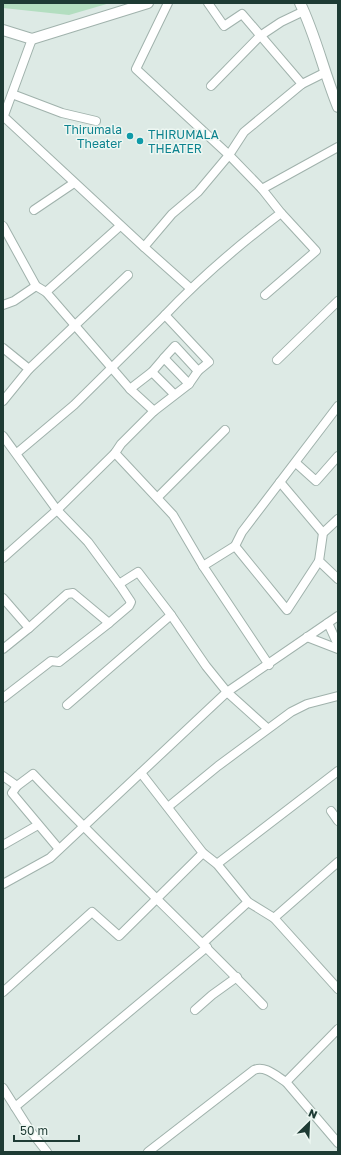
<svg xmlns="http://www.w3.org/2000/svg" width="341" height="1155" font-family="'Golos Text',sans-serif">
  <rect width="100%" height="100%" fill="#ddeae5"/>
  <polygon fill="#b3dec0" points="3,3 110,3 69,15 3,8"/>
  <g fill="none" stroke-linecap="round" stroke-linejoin="round">
    <defs>
      <g id="minor">
        <polyline points="168,3 136,69 229,155 262,189 338,147"/>
        <polyline points="208,3 224,26 242,14 302,84"/>
        <polyline points="211,86 260,36 281,22 304,11"/>
        <polyline points="12,94 62,113 96,121"/>
        <polyline points="3,116 144,247 172,214 198,192 229,155 244,132 302,84 324,73"/>
        <polyline points="3,118 32,39"/>
        <polyline points="34,210 74,183"/>
        <polyline points="3,226 36,286 46,292 130,389 154,411"/>
        <polyline points="144,247 190,288"/>
        <polyline points="46,292 120,226"/>
        <polyline points="265,295 316,251 281,213"/>
        <polyline points="3,305 14,301 36,286"/>
        <path d="M165,315c36,-38 75,-71 116,-102l-19,-24"/>
        <polyline points="3,348 29,369 3,401"/>
        <polyline points="164,358 175,346 198,371"/>
        <polyline points="277,360 338,301"/>
        <polyline points="29,369 128,275"/>
        <polyline points="152,372 174,394"/>
        <polyline points="130,389 152,372 164,358 189,384"/>
        <polyline points="3,436 57,510 115,453 121,444 154,411 189,384 198,371 209,362 165,315 74,405 17,453"/>
        <polyline points="115,453 173,515 203,566"/>
        <polyline points="296,463 316,481 338,456"/>
        <polyline points="280,482 323,533"/>
        <polyline points="158,497 225,430"/>
        <polyline points="338,519 323,533 319,561 338,579"/>
        <polyline points="235,546 242,532 338,406"/>
        <polyline points="3,558 57,510 88,542 119,584 138,572 171,615"/>
        <polyline points="3,598 29,628 3,649"/>
        <polyline points="328,623 338,645"/>
        <polyline points="29,628 67,594 73,593 109,623 129,606 131,602 119,584"/>
        <polyline points="307,637 338,649"/>
        <polyline points="269,665 203,566 235,546 287,610 319,561"/>
        <polyline points="3,698 51,661 59,662 109,623"/>
        <polyline points="67,705 171,615 206,666 227,692 267,728"/>
        <polyline points="141,773 203,853 217,864 248,902 274,918 338,989"/>
        <polyline points="3,776 17,786"/>
        <polyline points="168,807 218,766 291,712 307,704 338,696"/>
        <polyline points="331,811 338,821"/>
        <polyline points="3,845 38,825"/>
        <path d="M59,849l-47,-56 5,-7 16,-12c74,79 155,153 230,231"/>
        <polyline points="217,864 338,771"/>
        <polyline points="3,884 50,858 227,692 338,616"/>
        <polyline points="274,918 338,862"/>
        <polyline points="203,943 248,902"/>
        <polyline points="3,992 92,912 119,936 203,853"/>
        <polyline points="195,1010 212,995 237,977"/>
        <polyline points="338,1029 286,1082 338,1143"/>
        <polyline points="3,1088 29,1129 47,1152"/>
        <polyline points="15,1107 207,947"/>
        <path d="M148,1152l106,-82c11,-5 22,6 32,12"/>
      </g>
      <g id="tertiary">
        <path d="M300,3c16,33 24,70 38,104"/>
        <polyline points="3,30 32,39 148,3"/>
      </g>
    </defs>
    <use href="#minor" stroke="#a0b2ac" stroke-width="10"/>
    <use href="#tertiary" stroke="#a0b2ac" stroke-width="12"/>
    <use href="#minor" stroke="#fff" stroke-width="8"/>
    <use href="#tertiary" stroke="#fff" stroke-width="10"/>
  </g>
  <g fill="#0f9aa8" stroke="#edf7f2" stroke-width="1.5">
    <circle cx="130" cy="136" r="4"/>
    <circle cx="140" cy="141" r="4"/>
  </g>
  <g text-anchor="middle" dominant-baseline="central" stroke-width="3" stroke-linejoin="round" paint-order="stroke">
    <g font-size="12" fill="#0d838f" stroke="#edf7f2" text-anchor="end">
      <text x="122" y="129">Thirumala<tspan x="122" dy="14">Theater</tspan></text>
      <text x="148" y="134" text-anchor="start">THIRUMALA<tspan x="148" dy="14">THEATER</tspan></text>
    </g>
  </g>
  <rect width="341" height="1155" fill="none" stroke="#1e3b34" stroke-width="8"/>
  <g transform="translate(309 1123) rotate(24)" stroke="#edf7f2" stroke-width="3" paint-order="stroke">
  <path d="M0-3L7 15L0 10L-7 15Z" fill="#1e3b34"/>
  <text y="-6" font-size="11" font-weight="bold" text-anchor="middle" fill="#1e3b34">N</text>
  </g>
  <path d="M14 1135v6h65v-6" fill="none" stroke="#1e3b34" stroke-width="2"/>
  <text x="20" y="1135" font-size="12" fill="#1e3b34" stroke="#edf7f2" stroke-width="3" paint-order="stroke">50 m</text>
</svg>
